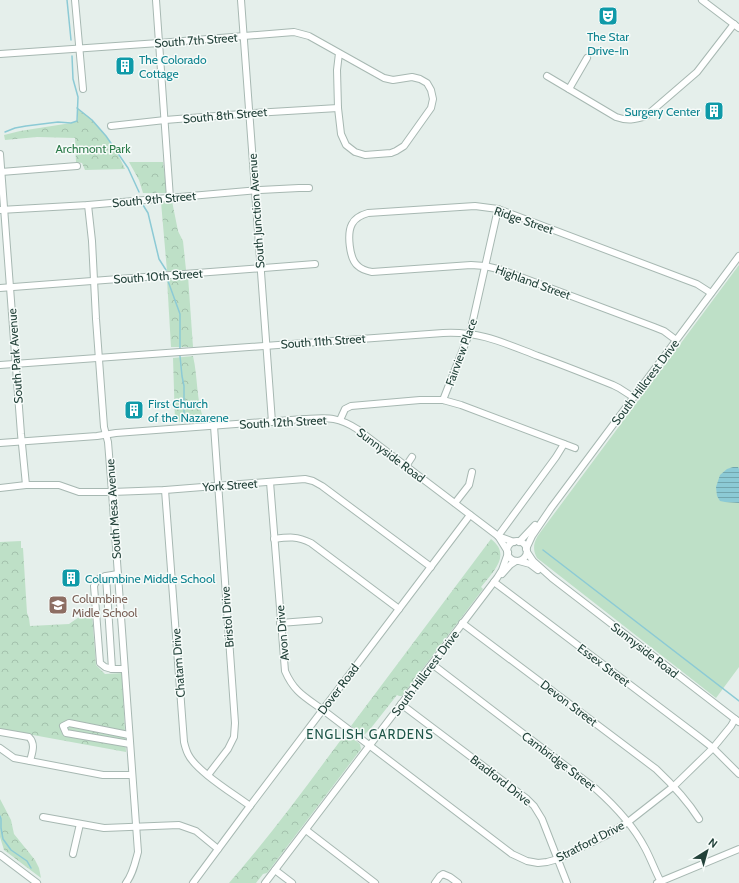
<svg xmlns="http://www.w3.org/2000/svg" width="739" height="883" font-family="Cabin,sans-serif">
  <defs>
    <pattern id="park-crowns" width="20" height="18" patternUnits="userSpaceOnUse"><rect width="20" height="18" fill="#bee0c7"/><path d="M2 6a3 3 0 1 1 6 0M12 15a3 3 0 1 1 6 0" fill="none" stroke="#a3c1ac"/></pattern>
    <pattern id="water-rules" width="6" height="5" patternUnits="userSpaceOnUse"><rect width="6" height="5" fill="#8ccad5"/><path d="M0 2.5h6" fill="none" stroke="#72a6ae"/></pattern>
  </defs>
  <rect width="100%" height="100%" fill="#e5efeb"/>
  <path fill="#bee0c7" d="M739,265v402l-23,31 -179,-140c-6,-11 -2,-19 5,-28z"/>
  <g fill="url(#park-crowns)">
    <path d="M77,108c5,4 10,7 15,12 14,14 25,31 33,49l-40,1 -3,-7 -6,-1 -1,-24 -38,-1 -32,3 -1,-5 16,-4 51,-8 6,-2 1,-3z"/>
    <polygon points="129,162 163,162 167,193 143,193 139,180"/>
    <polygon points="172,201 178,231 183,241 186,270 167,271 161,202"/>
    <polygon points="188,276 193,347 171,347 167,279"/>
    <path d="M193,356c5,21 3,44 11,64l-29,2 -2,-64z"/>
    <path d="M491,539c21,16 2,33 -10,48l2,2 -81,107h-3l-2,-1 -26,33 -7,7 -13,-9z"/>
    <polygon points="21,541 21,548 23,548 27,613 29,618 30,626 69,624 82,615 92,614 96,665 105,674 122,673 126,752 0,729 0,542"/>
    <path d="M346,733l14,11 1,5 -94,124 -4,1 -7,9h-27c42,-48 79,-99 117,-150z"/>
    <polygon points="0,799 11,820 14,834 35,860 39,868 41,878 4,850 0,837"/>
  </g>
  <polygon fill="url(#water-rules)" points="733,467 738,467 739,469 739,503 725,502 720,501 717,496 716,487 720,475 727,469"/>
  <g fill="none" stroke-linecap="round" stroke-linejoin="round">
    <g stroke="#8ccad5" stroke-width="1.5">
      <polyline points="67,0 71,40"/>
      <polyline points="77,108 92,120 106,136 128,168 139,192"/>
      <polyline points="5,132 15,128 26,126 58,122 71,123 77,121 78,97 73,79 72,56"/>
      <polyline points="143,205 148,213 159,259 166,270"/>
      <polyline points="168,281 180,314 180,349"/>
      <polyline points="180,356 182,376 184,386 184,414"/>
      <polyline points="543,550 739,701"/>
      <polyline points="0,816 1,819 1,828 3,839 11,850 27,861 31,868"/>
    </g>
    <defs>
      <g id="minor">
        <polyline points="75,0 83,89"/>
        <polyline points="156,0 170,198"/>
        <polyline points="241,0 272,422"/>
        <polyline points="702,0 739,28"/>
        <polyline points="0,54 159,43 294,32 309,36 384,78 393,80 412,77 420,79 427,83 431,90 433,99 431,108 404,146 396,151 391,153 365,155 355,152 346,145 341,134 338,108 337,70 339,53"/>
        <path d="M547,76l69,41c11,4 19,3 30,-1l51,-44 37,-48"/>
        <polyline points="569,89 587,58"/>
        <polyline points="111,126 165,120 254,113 338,108"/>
        <polyline points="0,154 21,434 26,485"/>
        <polyline points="1,172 77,166"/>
        <path d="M88,205l4,36 4,78 8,108 4,15 4,50 26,360c-3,11 -5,22 -12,31"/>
        <polyline points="0,210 88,205 260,190 299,188 309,188"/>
        <polyline points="0,288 315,264"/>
        <path d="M676,340l-12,-9 -10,-4 -152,-57 -17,-4 -14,-1 -99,7c-5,-1 -10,-2 -14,-6 -9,-7 -11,-33 -6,-42 3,-6 9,-9 16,-11l107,-7 23,3 199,75 14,9"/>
        <path d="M0,365l443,-32c37,-2 61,10 95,23 25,9 50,19 75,29l6,3 14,9"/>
        <polyline points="443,400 471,329 498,209"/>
        <polyline points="340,420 345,409 351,406 420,400 443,400 461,405 575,448"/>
        <path d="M0,443l97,-7 19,-3 188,-14c23,-1 33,-3 53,10l141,107 16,6"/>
        <polyline points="406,466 412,457"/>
        <path d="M270,482l15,189c9,21 20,26 38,39l189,144 15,7 11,2 9,-1 11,-3 47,-23 23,-14 46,-36 39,-38 18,-22 4,-7"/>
        <polyline points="0,488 26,485 59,485 79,492 112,492 165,490 305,479 313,481 322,486 431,567"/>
        <path d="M165,490l19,252c1,4 2,8 4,12 8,17 46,40 62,52"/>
        <polyline points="455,503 469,485 472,472"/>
        <polyline points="498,536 556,457 564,444"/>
        <polyline points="498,536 508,552"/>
        <path d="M274,539c15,-2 23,-3 37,4l88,66"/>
        <circle cx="517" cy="551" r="10"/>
        <polyline points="519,542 535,525"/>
        <polyline points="526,549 532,536 551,508 739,256"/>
        <polyline points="527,552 533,561 552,578 739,722"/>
        <polyline points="519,561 530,564 538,570"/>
        <polyline points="118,574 106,576 112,669 124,669"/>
        <polyline points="502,574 510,565 516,561"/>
        <path d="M106,576c-7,1 -10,4 -12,10l6,77 5,4 7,2"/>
        <polyline points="494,582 699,737 713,748 739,774"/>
        <polyline points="280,623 319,620"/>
        <path d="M462,623l194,146c17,16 31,31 43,50"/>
        <path d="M432,664l164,125c19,17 37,36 49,59 6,11 10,23 16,34"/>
        <polyline points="401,704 527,799 534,806 542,819 567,883"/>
        <path d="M0,732l29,5c7,7 3,16 1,24"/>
        <polyline points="129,735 69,723 63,726 66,733 130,744"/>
        <polyline points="0,748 14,758 103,775 132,775"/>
        <polyline points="208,775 228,749 234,737 235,723 214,426"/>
        <polyline points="43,817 104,828 179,825 196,831 218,849"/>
        <polyline points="306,830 375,883"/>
        <polyline points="73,854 80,824"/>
        <polyline points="0,855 37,883"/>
        <polyline points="275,870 292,883"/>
        <polyline points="193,883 250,806 470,515"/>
        <polyline points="265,883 497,578 502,570 508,553"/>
        <polyline points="435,883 440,876 443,874 450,877 458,883"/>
        <polyline points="657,883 739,849"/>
      </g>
    </defs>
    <use href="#minor" stroke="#a7b8b2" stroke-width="8"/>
    <use href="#minor" stroke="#fff" stroke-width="6"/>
  </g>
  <defs>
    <symbol id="theatre-square" viewBox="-11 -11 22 22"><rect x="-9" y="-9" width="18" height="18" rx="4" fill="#0f9aa8" stroke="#f6fbf9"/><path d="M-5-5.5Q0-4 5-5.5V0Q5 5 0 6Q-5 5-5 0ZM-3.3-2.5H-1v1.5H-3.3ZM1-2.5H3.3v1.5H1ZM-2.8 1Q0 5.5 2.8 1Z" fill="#fff"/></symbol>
    <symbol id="building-square" viewBox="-11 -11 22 22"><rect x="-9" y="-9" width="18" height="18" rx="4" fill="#0f9aa8" stroke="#f6fbf9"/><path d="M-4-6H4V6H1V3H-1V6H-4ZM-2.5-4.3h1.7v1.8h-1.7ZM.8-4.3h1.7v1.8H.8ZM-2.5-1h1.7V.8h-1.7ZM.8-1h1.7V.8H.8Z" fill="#fff"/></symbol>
    <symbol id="school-square" viewBox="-11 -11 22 22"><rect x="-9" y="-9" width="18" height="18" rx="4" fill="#8d6e63" stroke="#f6fbf9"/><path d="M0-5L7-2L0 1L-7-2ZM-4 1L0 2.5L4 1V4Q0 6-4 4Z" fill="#fff"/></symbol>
  </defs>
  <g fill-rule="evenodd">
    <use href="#theatre-square" x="597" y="5" width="22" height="22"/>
    <use href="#building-square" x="114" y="55" width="22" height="22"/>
    <use href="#building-square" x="703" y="100" width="22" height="22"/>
    <use href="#building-square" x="123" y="399" width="22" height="22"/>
    <use href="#building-square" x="60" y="567" width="22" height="22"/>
    <use href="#school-square" x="47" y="594" width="22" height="22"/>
  </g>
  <g text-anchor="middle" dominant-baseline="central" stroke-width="3" stroke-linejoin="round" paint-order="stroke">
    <g font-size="12" fill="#0d838f" stroke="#f6fbf9" text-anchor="start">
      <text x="608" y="36" text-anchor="middle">The Star<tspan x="608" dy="14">Drive-In</tspan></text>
      <text x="139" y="59">The Colorado<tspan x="139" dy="14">Cottage</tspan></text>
      <text x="700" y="111" text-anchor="end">Surgery Center</text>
      <text x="148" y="403">First Church<tspan x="148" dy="14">of the Nazarene</tspan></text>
      <text x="85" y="578">Columbine Middle School</text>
    </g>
    <g font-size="12" fill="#23423a" stroke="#f6fbf9">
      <text transform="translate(196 40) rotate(-4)">South 7th Street</text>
      <text transform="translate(225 115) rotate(-5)">South 8th Street</text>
      <text transform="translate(154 199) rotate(-5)">South 9th Street</text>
      <text transform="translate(256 211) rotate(-94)">South Junction Avenue</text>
      <text transform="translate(524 220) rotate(19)">Ridge Street</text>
      <text transform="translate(158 276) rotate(-4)">South 10th Street</text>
      <text transform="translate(533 282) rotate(20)">Highland Street</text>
      <text transform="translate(323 341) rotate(-4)">South 11th Street</text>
      <text transform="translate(461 352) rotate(-70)">Fairview Place</text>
      <text transform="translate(15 356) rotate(-94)">South Park Avenue</text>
      <text transform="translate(645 382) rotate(-53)">South Hillcrest Drive</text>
      <text transform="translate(283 422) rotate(-3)">South 12th Street</text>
      <text transform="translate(391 455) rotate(37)">Sunnyside Road</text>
      <text transform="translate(230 485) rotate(-4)">York Street</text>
      <text transform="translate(113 509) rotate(-94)">South Mesa Avenue</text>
      <text transform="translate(227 617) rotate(-94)">Bristol Drive</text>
      <text transform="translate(282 633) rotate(-95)">Avon Drive</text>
      <text transform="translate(645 650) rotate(38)">Sunnyside Road</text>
      <text transform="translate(178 663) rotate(-94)">Chatam Drive</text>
      <text transform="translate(604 665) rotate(37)">Essex Street</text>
      <text transform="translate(425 673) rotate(-53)">South Hillcrest Drive</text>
      <text transform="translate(338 689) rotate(-53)">Dover Road</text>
      <text transform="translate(569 703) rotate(37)">Devon Street</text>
      <text transform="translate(559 761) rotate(37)">Cambridge Street</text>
      <text transform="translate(501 780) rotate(38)">Bradford Drive</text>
      <text transform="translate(590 841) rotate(-27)">Stratford Drive</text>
    </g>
    <g font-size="12" fill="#2c7b4a" stroke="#f6fbf9">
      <text x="93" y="148">Archmont Park</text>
    </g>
    <g font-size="12" fill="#785e54" stroke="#f6fbf9" text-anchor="start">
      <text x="72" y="598">Columbine<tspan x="72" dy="14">Midle School</tspan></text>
    </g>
    <g font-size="13" letter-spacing="1" fill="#1e5548" stroke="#f6fbf9">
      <text x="370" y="734">ENGLISH GARDENS</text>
    </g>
  </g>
  <g transform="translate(707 851) rotate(37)" stroke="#f6fbf9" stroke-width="3" paint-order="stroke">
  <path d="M0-3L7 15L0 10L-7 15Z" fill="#23423a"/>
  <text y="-6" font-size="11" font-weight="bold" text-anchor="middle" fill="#23423a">N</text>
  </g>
</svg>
